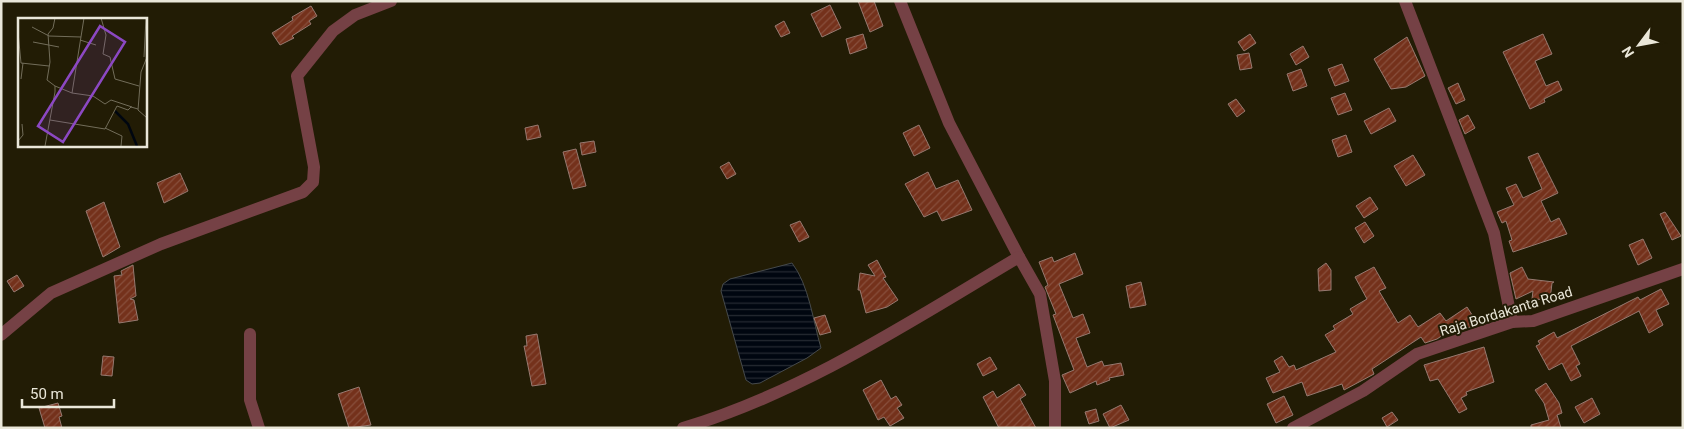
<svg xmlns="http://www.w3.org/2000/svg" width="1684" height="429" font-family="Roboto,sans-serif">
  <defs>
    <pattern id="water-rules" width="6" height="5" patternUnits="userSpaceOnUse" patternTransform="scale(1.25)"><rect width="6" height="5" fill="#000610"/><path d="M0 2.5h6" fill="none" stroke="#252a32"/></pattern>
    <pattern id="building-hatch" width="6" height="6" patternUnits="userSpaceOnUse" patternTransform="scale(1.25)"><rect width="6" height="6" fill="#74311b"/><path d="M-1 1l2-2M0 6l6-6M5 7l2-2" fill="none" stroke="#884f3c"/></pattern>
  </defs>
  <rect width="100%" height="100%" fill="#221c05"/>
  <path fill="url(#water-rules)" stroke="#464a4c" d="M792,263c17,22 21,58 29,85l-14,10 -47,25 -8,1 -6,-4 -25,-89 2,-7 7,-5z"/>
  <g fill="url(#building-hatch)" stroke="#967970">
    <polygon points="858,1 874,1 883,26 870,32"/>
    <polygon points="830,5 841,28 822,37 811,14"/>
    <polygon points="311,6 317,16 309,21 311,24 292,36 294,38 280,45 272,33 293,20 292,17"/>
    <polygon points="784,21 790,33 781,37 775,26"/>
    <polygon points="863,34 867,48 850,54 846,39"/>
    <polygon points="1250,34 1256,43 1244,51 1238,42"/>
    <polygon points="1543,34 1552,54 1535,61 1546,86 1558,81 1562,90 1544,99 1545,102 1530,109 1503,52"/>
    <polygon points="1407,37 1425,76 1406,87 1391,89 1374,59"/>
    <polygon points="1303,46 1309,57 1296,65 1290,54"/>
    <polygon points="1249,53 1252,68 1240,70 1237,55"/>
    <polygon points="1342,64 1349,81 1335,86 1328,69"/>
    <polygon points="1301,69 1307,86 1293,91 1287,74"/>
    <polygon points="1458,83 1465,100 1456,104 1448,88"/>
    <polygon points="1345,93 1352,110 1338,115 1331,98"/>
    <polygon points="1236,99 1245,111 1237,117 1228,104"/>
    <polygon points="1389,108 1396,121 1371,134 1364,121"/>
    <polygon points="1468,115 1475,128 1465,134 1459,120"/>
    <polygon points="538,125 541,137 527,140 525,128"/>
    <polygon points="919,125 930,148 914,156 903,133"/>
    <polygon points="1346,135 1352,152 1338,157 1332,140"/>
    <polygon points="594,141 596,152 582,155 580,143"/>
    <polygon points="576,149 586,186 573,189 563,152"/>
    <polygon points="1538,153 1558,193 1541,201 1551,222 1559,218 1567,234 1513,252 1509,241 1512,240 1506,221 1502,223 1497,212 1514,205 1506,188 1516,184 1523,198 1542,189 1528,157"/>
    <polygon points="1413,155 1425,175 1406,186 1394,166"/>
    <polygon points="729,162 736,174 727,179 720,167"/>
    <polygon points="928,172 936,189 958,180 972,210 942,221 937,211 924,217 905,184"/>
    <polygon points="180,173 188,191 164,203 157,183"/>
    <polygon points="1370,197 1378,209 1364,218 1356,206"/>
    <polygon points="104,202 120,247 103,257 86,211"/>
    <polygon points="1665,212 1681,236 1672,240 1660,214"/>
    <polygon points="800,221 809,237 799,242 790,225"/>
    <polygon points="1365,222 1374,236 1364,243 1355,228"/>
    <polygon points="1643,239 1652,258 1638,265 1629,245"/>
    <polygon points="1075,253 1083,274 1059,284 1073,318 1083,314 1090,333 1076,338 1087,367 1102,361 1104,366 1121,363 1124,375 1109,378 1110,380 1097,385 1096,381 1070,393 1062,375 1074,370 1053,315 1056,314 1045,287 1048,285 1039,262 1052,257 1054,262"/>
    <polygon points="877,260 886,277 883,278 898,300 887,307 866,313 860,290 858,290 860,273 875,276 868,265"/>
    <polygon points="1326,263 1331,270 1331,290 1319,291 1318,269"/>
    <polygon points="133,265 136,296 130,299 134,300 138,320 119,323 114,276 122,275 121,271"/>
    <polygon points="1374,267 1386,288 1379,291 1398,323 1410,315 1418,327 1440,313 1446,321 1467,307 1478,324 1462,330 1458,325 1437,339 1425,343 1421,337 1372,369 1374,374 1344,390 1342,384 1307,396 1302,382 1273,393 1266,378 1280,372 1274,361 1282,356 1289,367 1294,365 1296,370 1336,352 1325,335 1335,329 1333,326 1353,314 1350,309 1367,299 1355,277"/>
    <polygon points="1522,267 1528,279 1554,282 1552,283 1550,300 1532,299 1533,291 1516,299 1510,273"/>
    <polygon points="17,275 24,286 14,292 7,281"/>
    <polygon points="1141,282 1146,305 1130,308 1126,286"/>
    <polygon points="1661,289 1669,304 1656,310 1663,325 1649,333 1639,311 1571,346 1580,364 1576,366 1581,376 1571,381 1562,363 1549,370 1536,346 1540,344 1538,341 1554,332 1557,338 1638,297 1640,300"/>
    <polygon points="825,315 831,332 820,335 814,318"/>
    <polygon points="537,334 546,384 532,386 524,346 527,346 526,336"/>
    <polygon points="1484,347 1494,382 1466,392 1467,395 1461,398 1467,409 1459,413 1438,379 1430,381 1424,365"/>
    <polygon points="103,356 114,357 112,376 101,375"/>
    <polygon points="990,357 997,369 983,376 977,364"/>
    <polygon points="881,380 891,399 896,396 902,405 897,408 904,418 890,426 884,417 878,420 863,390"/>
    <polygon points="1546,383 1559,403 1562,413 1557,415 1561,428 1531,428 1531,425 1549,420 1544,403 1535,390"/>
    <polygon points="1019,384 1026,395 1020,399 1036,428 999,428 983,397 993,391 997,398"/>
    <polygon points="359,387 371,425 349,428 338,394"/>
    <polygon points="1284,396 1293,415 1276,423 1267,404"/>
    <polygon points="1592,398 1600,414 1584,423 1575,407"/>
    <polygon points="58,403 62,416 59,417 62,428 45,428 39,408"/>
    <polygon points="1121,405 1129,420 1110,428 1103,414"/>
    <polygon points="1096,409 1099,421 1089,424 1085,412"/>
    <polygon points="1392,412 1398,420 1387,427 1382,418"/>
  </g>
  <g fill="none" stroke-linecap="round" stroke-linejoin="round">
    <g stroke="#754145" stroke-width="12">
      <polyline points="900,1 949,123 1019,257"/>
      <polyline points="1405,1 1494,233 1512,322"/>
      <polyline points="250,334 250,400 259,428"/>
      <polyline points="1,335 51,293 161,244 303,192 313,182 314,167 297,76 333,31 355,15 391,1"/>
      <path d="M683,428c121,-36 228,-107 336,-171l21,37 15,87v47"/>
      <polyline points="1293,428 1363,391 1417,354 1512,322 1533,321 1683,269"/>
    </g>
  </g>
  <g text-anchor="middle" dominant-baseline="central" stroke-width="4" stroke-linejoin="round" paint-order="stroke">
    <g font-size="14" fill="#eae7d9" stroke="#221c05">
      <text transform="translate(1506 311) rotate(-17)">Raja Bordakanta Road</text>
    </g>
  </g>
  <g transform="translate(18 18)">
    <rect width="129" height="129" fill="#221c05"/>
    <path fill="none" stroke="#000610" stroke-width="2.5" d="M97,93l13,13 9,22"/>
    <path fill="none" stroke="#726d5a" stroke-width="1" d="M83,0l5,17 -3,19 7,3 5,22 24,7M14,9l17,9 32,1M0,14l3,31 28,3M62,22l16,5M15,24l26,5M126,39l2,-39M129,39l-6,15 -3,38 9,8M3,61l2,-16M37,68l17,7 12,-75M54,75l21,3 12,8 6,-4 21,7M32,102l55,9 12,-23 11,4 3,-3 7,2M87,110l17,8 -1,10M0,123l5,-6 -1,-11M27,128l10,-54v-6l-8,-6 3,-18 -2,-28 5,-6 2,-10"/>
    <path fill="#8c48c3" fill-opacity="0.15" stroke="#8c48c3" stroke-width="2.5" d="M82,8l25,16 -62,100 -25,-16z"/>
    <rect width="129" height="129" fill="none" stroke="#eae7d9" stroke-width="2.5"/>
  </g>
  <rect width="1684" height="429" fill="none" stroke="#eae7d9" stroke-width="5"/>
  <g transform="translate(1639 45) rotate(238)" stroke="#221c05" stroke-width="4" paint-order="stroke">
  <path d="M0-4L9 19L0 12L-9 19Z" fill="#eae7d9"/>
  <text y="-8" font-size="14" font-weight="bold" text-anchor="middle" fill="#eae7d9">N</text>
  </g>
  <path d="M22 399v8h92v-8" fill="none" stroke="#eae7d9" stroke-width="2.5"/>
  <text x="30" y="399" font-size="15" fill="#eae7d9" stroke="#221c05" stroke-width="4" paint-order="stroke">50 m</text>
</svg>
